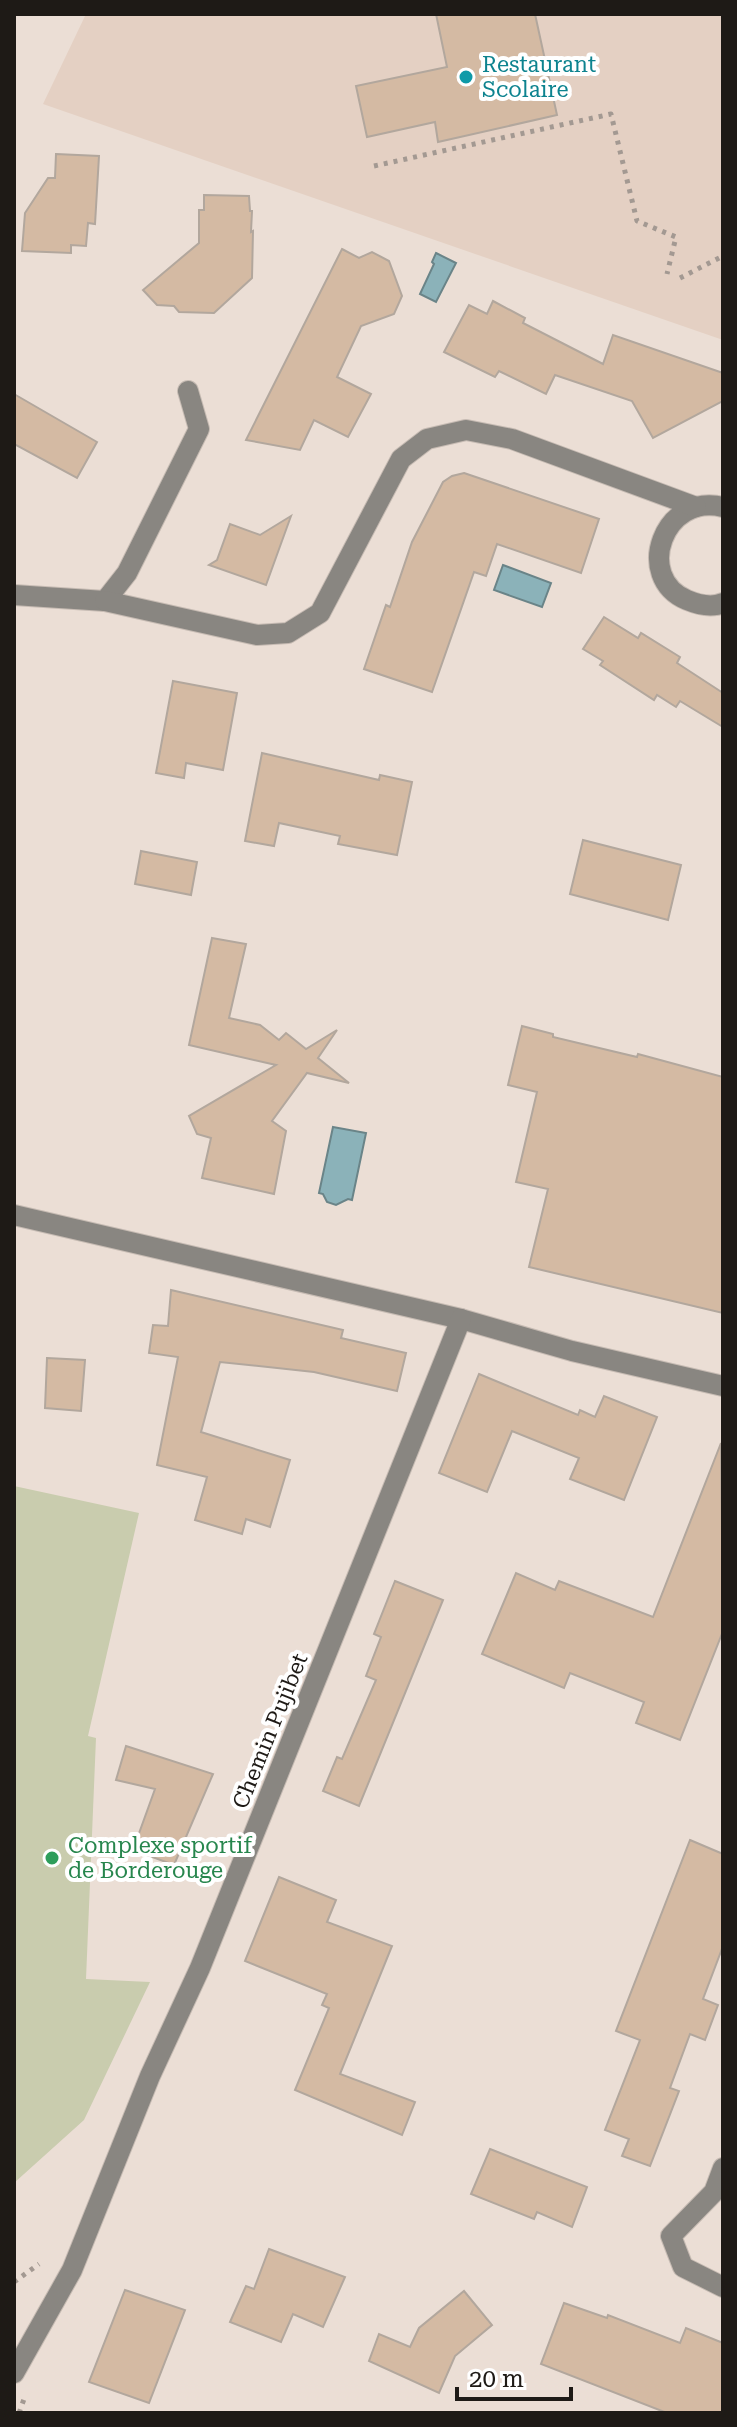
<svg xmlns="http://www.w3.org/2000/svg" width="737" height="2427" font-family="'Roboto Serif',serif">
  <rect width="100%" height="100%" fill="#ebded5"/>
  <polygon fill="#e4d0c3" points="86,14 723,14 723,340 43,104"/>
  <polygon fill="#c9ccae" points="14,1486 139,1513 88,1736 96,1738 86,1979 150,1982 84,2120 14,2183"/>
  <g fill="#8bb2b9" stroke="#6a8488" stroke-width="2">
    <polygon points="436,253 456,263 436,302 420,294 434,264 432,262"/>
    <polygon points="503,565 551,583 542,607 494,590"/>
    <polygon points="333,1127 366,1133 352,1200 348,1199 336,1205 327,1202 323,1194 319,1193"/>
  </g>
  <g fill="#d4baa3" stroke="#b2a79d" stroke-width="2">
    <polygon points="436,14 535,14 557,115 438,142 435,122 367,137 356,86 447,67"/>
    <polygon points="56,154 99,156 95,224 88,223 86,246 71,245 71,253 22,251 25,213 48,178 55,178"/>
    <polygon points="204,195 249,196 250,211 252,211 251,232 253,231 252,278 214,313 179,312 174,306 157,305 143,290 199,243 199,210 204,210"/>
    <polygon points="342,249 359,258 372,252 389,261 402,296 394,314 361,326 337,377 371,394 348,437 314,420 300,450 246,440"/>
    <polygon points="493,301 525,318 523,323 603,364 613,335 723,373 723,401 653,438 632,401 555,375 546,394 499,371 495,377 444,352 469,305 487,314"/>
    <polygon points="14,394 97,442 77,478 14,444"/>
    <polygon points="464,473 599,519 581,573 497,544 486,576 474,572 432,692 364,669 386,605 390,607 412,542 443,482 452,476"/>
    <polygon points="291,516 266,585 209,565 217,560 230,524 260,535"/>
    <polygon points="604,617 638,638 641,633 680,657 677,663 723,693 723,727 680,701 676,707 657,695 654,700 600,665 603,661 583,649"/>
    <polygon points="173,681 237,693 223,770 186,763 184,778 156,773"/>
    <polygon points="262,753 379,780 380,775 412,782 397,855 338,844 340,836 279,823 274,846 245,841"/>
    <polygon points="583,840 681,865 668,920 570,894"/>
    <polygon points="141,851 197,862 191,895 135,884"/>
    <polygon points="212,938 246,944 229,1018 260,1025 279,1040 286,1033 306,1049 337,1030 318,1058 349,1083 307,1073 272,1121 286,1131 274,1194 202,1178 211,1138 197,1134 189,1116 276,1065 189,1045"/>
    <polygon points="522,1026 553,1034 553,1037 637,1057 638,1054 723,1077 723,1313 529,1267 548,1189 516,1182 537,1092 508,1085"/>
    <polygon points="171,1290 343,1330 341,1338 406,1353 397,1391 314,1372 220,1362 201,1432 290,1460 270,1527 246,1519 242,1534 195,1520 207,1477 157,1465 178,1357 149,1353 153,1325 168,1326"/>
    <polygon points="47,1358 85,1360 81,1411 45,1408"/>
    <polygon points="479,1374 578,1415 580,1410 595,1417 604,1396 657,1417 624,1500 570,1479 579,1458 512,1431 487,1492 439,1473"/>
    <polygon points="721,1443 723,1631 680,1740 636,1723 644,1702 570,1673 564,1688 482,1654 516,1573 555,1590 559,1581 653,1617"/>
    <polygon points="395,1581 443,1600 359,1806 323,1791 337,1757 342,1759 376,1680 366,1676 381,1637 374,1634"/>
    <polygon points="126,1746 213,1774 174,1865 133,1850 155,1789 116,1780"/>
    <polygon points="690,1840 723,1854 723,1946 703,1999 718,2005 705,2040 690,2034 670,2088 679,2091 650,2166 622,2156 629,2139 605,2130 640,2040 616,2031"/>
    <polygon points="279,1877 336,1900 327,1922 392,1946 340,2074 415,2102 402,2135 295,2090 329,2008 322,2005 327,1994 245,1961"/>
    <polygon points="490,2149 587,2187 572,2227 537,2212 534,2219 471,2194"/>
    <polygon points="269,2249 345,2277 323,2327 293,2314 281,2342 230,2322 246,2286 254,2289"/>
    <polygon points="125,2290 185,2310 149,2403 89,2382"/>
    <polygon points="464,2291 492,2325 455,2356 439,2393 369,2361 379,2334 410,2347 419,2328"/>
    <polygon points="564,2303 607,2318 608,2315 680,2343 686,2328 723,2343 723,2413 667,2413 541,2364"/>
  </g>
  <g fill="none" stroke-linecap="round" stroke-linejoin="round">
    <defs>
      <g id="street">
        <path d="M723,507c-59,-15 -90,70 -36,93 12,5 24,8 36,3"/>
        <polyline points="14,595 105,601 127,573 199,429 188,391"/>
        <polyline points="105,601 257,635 288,633 320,613 401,459 427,439 466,430 512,439 696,507"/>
        <polyline points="14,1215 461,1319 572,1351 723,1386"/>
        <polyline points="723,2168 714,2192 671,2236 683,2267 723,2287"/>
        <polyline points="14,2373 72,2270 150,2076 200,1968 461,1319"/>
      </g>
    </defs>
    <use href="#street" stroke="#c6bbb3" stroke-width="22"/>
    <g stroke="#a39992" stroke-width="5" stroke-dasharray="4 6" stroke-linecap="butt">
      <polyline points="374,166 611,114 637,221 676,237 667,274"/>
      <polyline points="680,278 723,256"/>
      <polyline points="14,2282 39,2264"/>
      <polyline points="19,2413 24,2399"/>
    </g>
    <use href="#street" stroke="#898681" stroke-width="20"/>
  </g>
  <circle fill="#0f9aa8" stroke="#fff" stroke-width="3" cx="466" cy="77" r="8"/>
  <circle fill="#2e9e5b" stroke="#fff" stroke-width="3" cx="52" cy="1858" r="8"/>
  <g text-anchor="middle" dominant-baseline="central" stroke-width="8" stroke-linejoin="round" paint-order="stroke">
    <g font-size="22" fill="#0d838f" stroke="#fff" text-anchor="start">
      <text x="482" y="64">Restaurant<tspan x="482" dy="25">Scolaire</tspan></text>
    </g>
    <g font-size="22" fill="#1e1a16" stroke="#fff">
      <text transform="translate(270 1731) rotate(-68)">Chemin Pujibet</text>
    </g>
    <g font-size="22" fill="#27864d" stroke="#fff" text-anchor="start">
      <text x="68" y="1845">Complexe sportif<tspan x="68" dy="25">de Borderouge</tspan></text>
    </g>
  </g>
  <rect width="737" height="2427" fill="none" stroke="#1e1a16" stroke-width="32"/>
  <path d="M457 2387v12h114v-12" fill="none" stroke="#1e1a16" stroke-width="4"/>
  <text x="469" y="2387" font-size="24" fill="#1e1a16" stroke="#ffffff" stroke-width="6" paint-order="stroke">20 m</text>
</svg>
